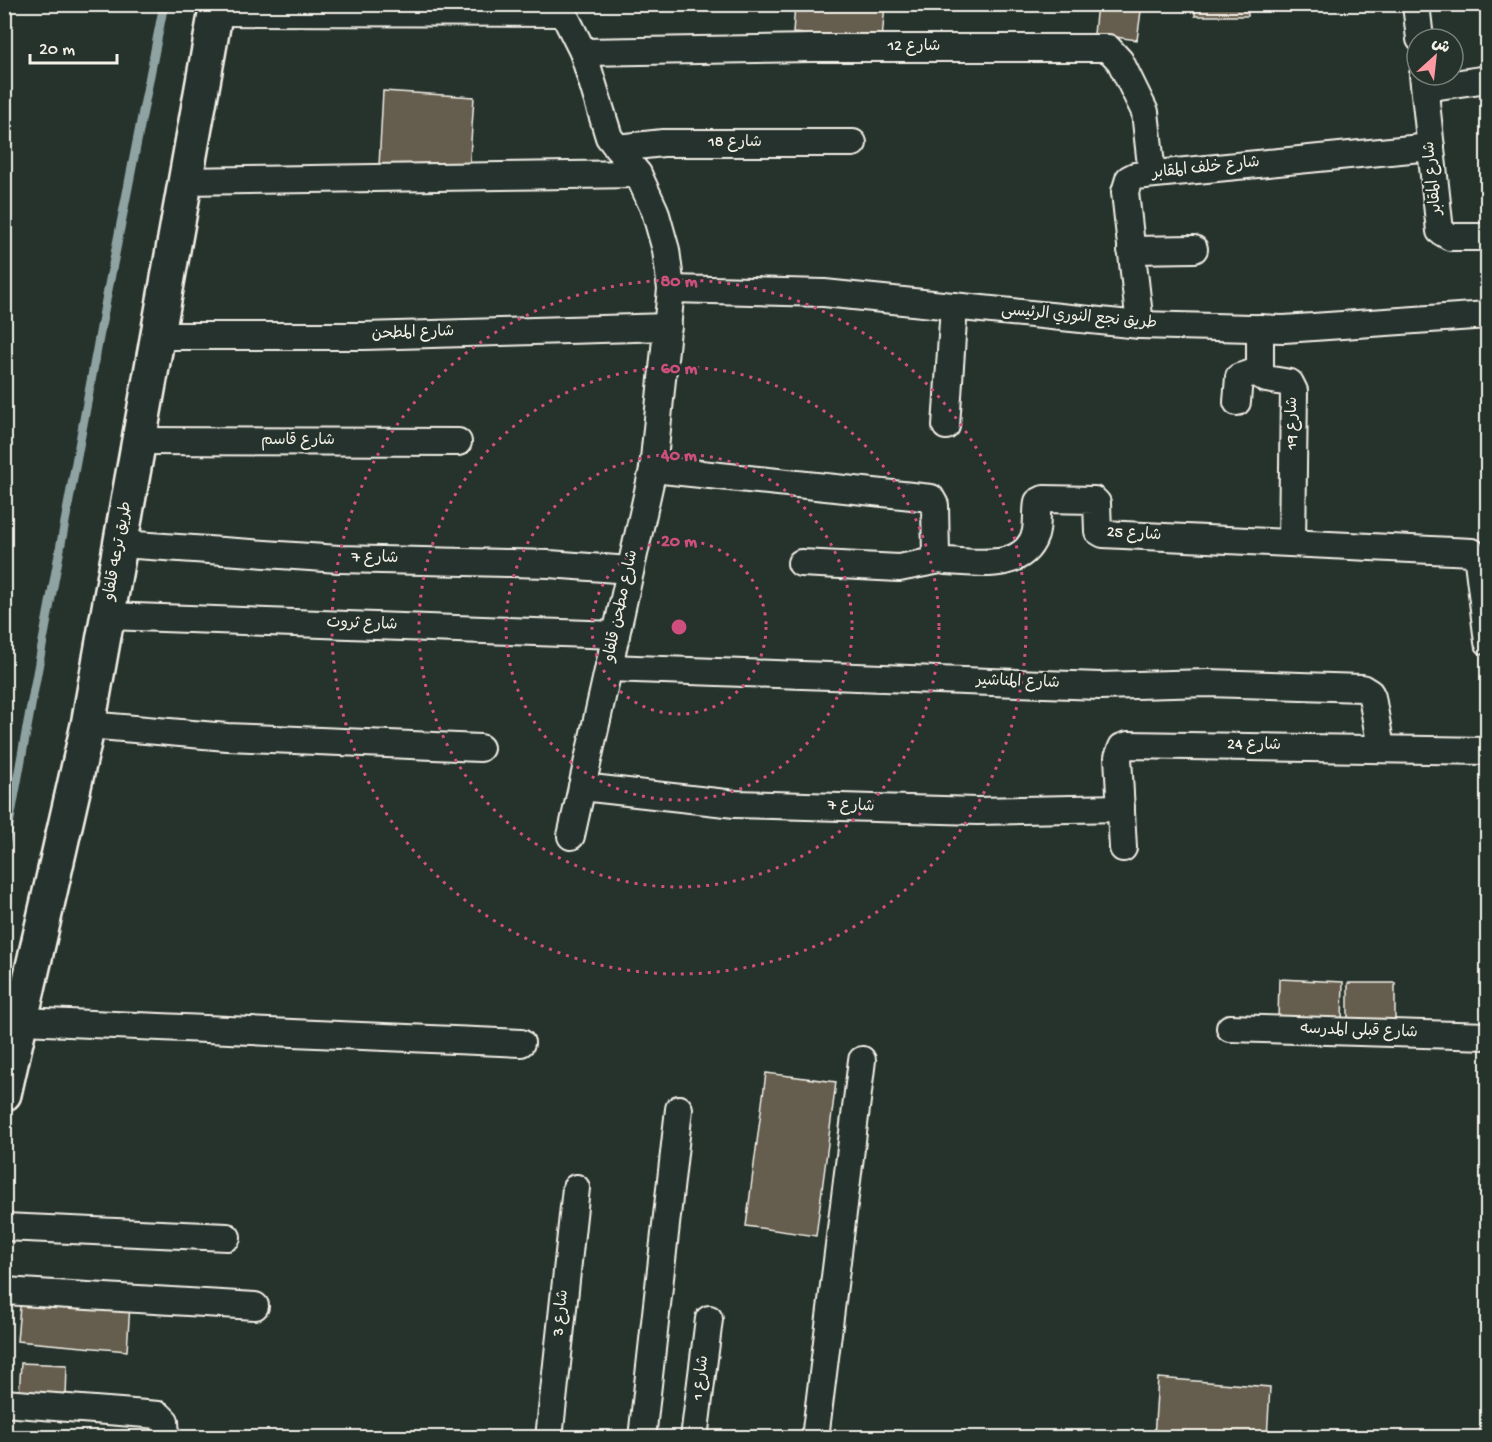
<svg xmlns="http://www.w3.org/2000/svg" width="1492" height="1442" font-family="'Gochi Hand','Playpen Sans Arabic',sans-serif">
  <rect width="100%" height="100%" fill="#26332d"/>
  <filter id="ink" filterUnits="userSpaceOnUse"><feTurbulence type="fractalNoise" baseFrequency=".0167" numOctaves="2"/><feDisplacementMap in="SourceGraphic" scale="12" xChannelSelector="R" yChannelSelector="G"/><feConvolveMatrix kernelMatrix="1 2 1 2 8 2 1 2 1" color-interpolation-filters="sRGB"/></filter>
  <g filter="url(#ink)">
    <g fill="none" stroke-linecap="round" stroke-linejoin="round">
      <polyline stroke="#8fa3a2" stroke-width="9" points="4,852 106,300 164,4"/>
    </g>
    <g fill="#655d4e" stroke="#f4f1e8" stroke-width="1.5">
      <polygon points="795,4 885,4 882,40 793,33"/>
      <polygon points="1097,4 1142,4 1137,40 1094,34"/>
      <rect x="1195" y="4" width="53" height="12"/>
      <polygon points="383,91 474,97 469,172 379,166"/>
      <polygon points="1279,979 1343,982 1342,1023 1278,1021"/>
      <rect x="1348" y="983" width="47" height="43"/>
      <polygon points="766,1073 836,1082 816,1236 746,1226"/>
      <polygon points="21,1295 130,1304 127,1351 17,1341"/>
      <polygon points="21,1363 67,1365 66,1398 19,1396"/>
      <polygon points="1158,1378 1270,1387 1267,1438 1154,1438"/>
    </g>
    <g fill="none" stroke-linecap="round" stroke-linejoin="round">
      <defs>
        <g id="street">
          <polyline points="559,4 583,52 609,137 638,174 655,211 666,250 671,289 653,469 571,836"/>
          <polyline points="1416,4 1420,39"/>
          <polyline points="215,12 562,13"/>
          <polyline points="583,52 811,48 1108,48 1120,61 1145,112 1152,174"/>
          <polyline points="1423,75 1440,231 1450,237 1488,237"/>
          <polyline points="1425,88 1488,79"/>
          <polyline points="617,148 663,143 853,143"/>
          <polyline points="185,181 638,174"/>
          <polyline points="1131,250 1194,249"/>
          <polyline points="671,289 824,293 1140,325 1284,329 1488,315"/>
          <polyline points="1140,325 1125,192 1129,179 1135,176 1431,147"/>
          <polyline points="1260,328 1260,375 1266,379 1290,383 1294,391 1292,543"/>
          <polyline points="158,336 364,336 668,327"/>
          <polyline points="1237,402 1239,377 1259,371"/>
          <polyline points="946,426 954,306"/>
          <polyline points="139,441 458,442"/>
          <path d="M653,469l278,29 4,7 1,51 9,5c31,1 77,11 90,-26 3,-10 1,-22 3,-33l6,-3 50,1 3,3 1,28 5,3 369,18 6,9 10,81"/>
          <polyline points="121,544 339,559 549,564 630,570"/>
          <polyline points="801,563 899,568 940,560"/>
          <polyline points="108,616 616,635"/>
          <polyline points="609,668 1100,686 1208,683 1362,688 1370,693 1372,697 1381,748"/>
          <polyline points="88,725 227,737 480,748"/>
          <polyline points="582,787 735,804 977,811 1121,808"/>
          <polyline points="1123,848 1118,757 1122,747 1128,745 1488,751"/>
          <polyline points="23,1021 521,1043"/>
          <polyline points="1230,1028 1488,1036"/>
          <polyline points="4,1227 227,1237"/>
          <polyline points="4,1291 255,1306"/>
          <polyline points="4,1403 159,1415 165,1421 166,1438"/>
          <polyline points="549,1438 576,1188"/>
          <polyline points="642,1438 679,1109"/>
          <polyline points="694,1438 709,1319"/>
          <polyline points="815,1438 862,1060"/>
        </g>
        <polyline id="secondary" points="4,1094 88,725 217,4"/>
      </defs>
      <use href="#street" stroke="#f4f1e8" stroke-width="30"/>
      <use href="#secondary" stroke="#f4f1e8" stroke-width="38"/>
      <use href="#street" stroke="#26332d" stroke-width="26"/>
      <use href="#secondary" stroke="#26332d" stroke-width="33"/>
    </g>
  </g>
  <g fill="none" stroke="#ce4e7e" stroke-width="3" stroke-dasharray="3 6">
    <circle cx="679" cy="627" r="87"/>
    <circle cx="679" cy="627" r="173"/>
    <circle cx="679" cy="627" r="260"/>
    <circle cx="679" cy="627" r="347"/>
  </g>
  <g text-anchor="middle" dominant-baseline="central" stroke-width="5" stroke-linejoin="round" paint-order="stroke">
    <g font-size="16" fill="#f4f1e8" stroke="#26332d">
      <text x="914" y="47">شارع 12</text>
      <text x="735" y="143">شارع 18</text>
      <text transform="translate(1206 169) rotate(-6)">شارع خلف المقابر</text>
      <text transform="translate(1434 178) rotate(-96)">شارع المقابر</text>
      <text transform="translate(1079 318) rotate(5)">طريق نجع النوري الرئيسى</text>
      <text transform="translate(413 334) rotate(-2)">شارع المطحن</text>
      <text transform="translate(1293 423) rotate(-90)">شارع 19</text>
      <text x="298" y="441">شارع قاسم</text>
      <text transform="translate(1134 535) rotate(4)">شارع 25</text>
      <text transform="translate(119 551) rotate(-80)">طريق ترعه قلفاو</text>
      <text transform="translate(375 559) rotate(1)">شارع 7</text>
      <text transform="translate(622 606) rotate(-78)">شارع مطحن قلفاو</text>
      <text transform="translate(362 625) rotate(2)">شارع ثروت</text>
      <text transform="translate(1018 683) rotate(2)">شارع المناشير</text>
      <text transform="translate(1254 746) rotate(1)">شارع 24</text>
      <text transform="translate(851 807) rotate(2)">شارع 7</text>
      <text transform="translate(1359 1032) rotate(2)">شارع قبلى المدرسه</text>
      <text transform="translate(562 1313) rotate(-84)">شارع 3</text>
      <text transform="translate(702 1378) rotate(-83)">شارع 1</text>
    </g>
  </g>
  <circle cx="679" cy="627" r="9" fill="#ce4e7e" stroke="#26332d" stroke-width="3"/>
  <g font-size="18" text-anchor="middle" font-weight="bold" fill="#ce4e7e" stroke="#26332d" stroke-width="5" stroke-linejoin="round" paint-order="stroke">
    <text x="679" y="286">80 m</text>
    <text x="679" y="373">60 m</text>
    <text x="679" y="460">40 m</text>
    <text x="679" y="546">20 m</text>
  </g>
  <rect width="1492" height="1442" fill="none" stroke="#26332d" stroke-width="24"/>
  <rect x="12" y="12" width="1468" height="1418" fill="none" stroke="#f4f1e8" stroke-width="2" filter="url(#ink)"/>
  <g transform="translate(1435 57) rotate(27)"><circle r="28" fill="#26332d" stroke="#787f78" stroke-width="1.5"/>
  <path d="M0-4.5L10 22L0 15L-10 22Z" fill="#ff9aa2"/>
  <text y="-9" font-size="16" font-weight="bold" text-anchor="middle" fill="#f4f1e8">ش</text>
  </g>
  <path d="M30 54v9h87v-9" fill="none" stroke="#f4f1e8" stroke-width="3"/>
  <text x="39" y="54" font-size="18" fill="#f4f1e8" stroke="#26332d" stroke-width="4.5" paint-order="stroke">20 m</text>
</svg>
